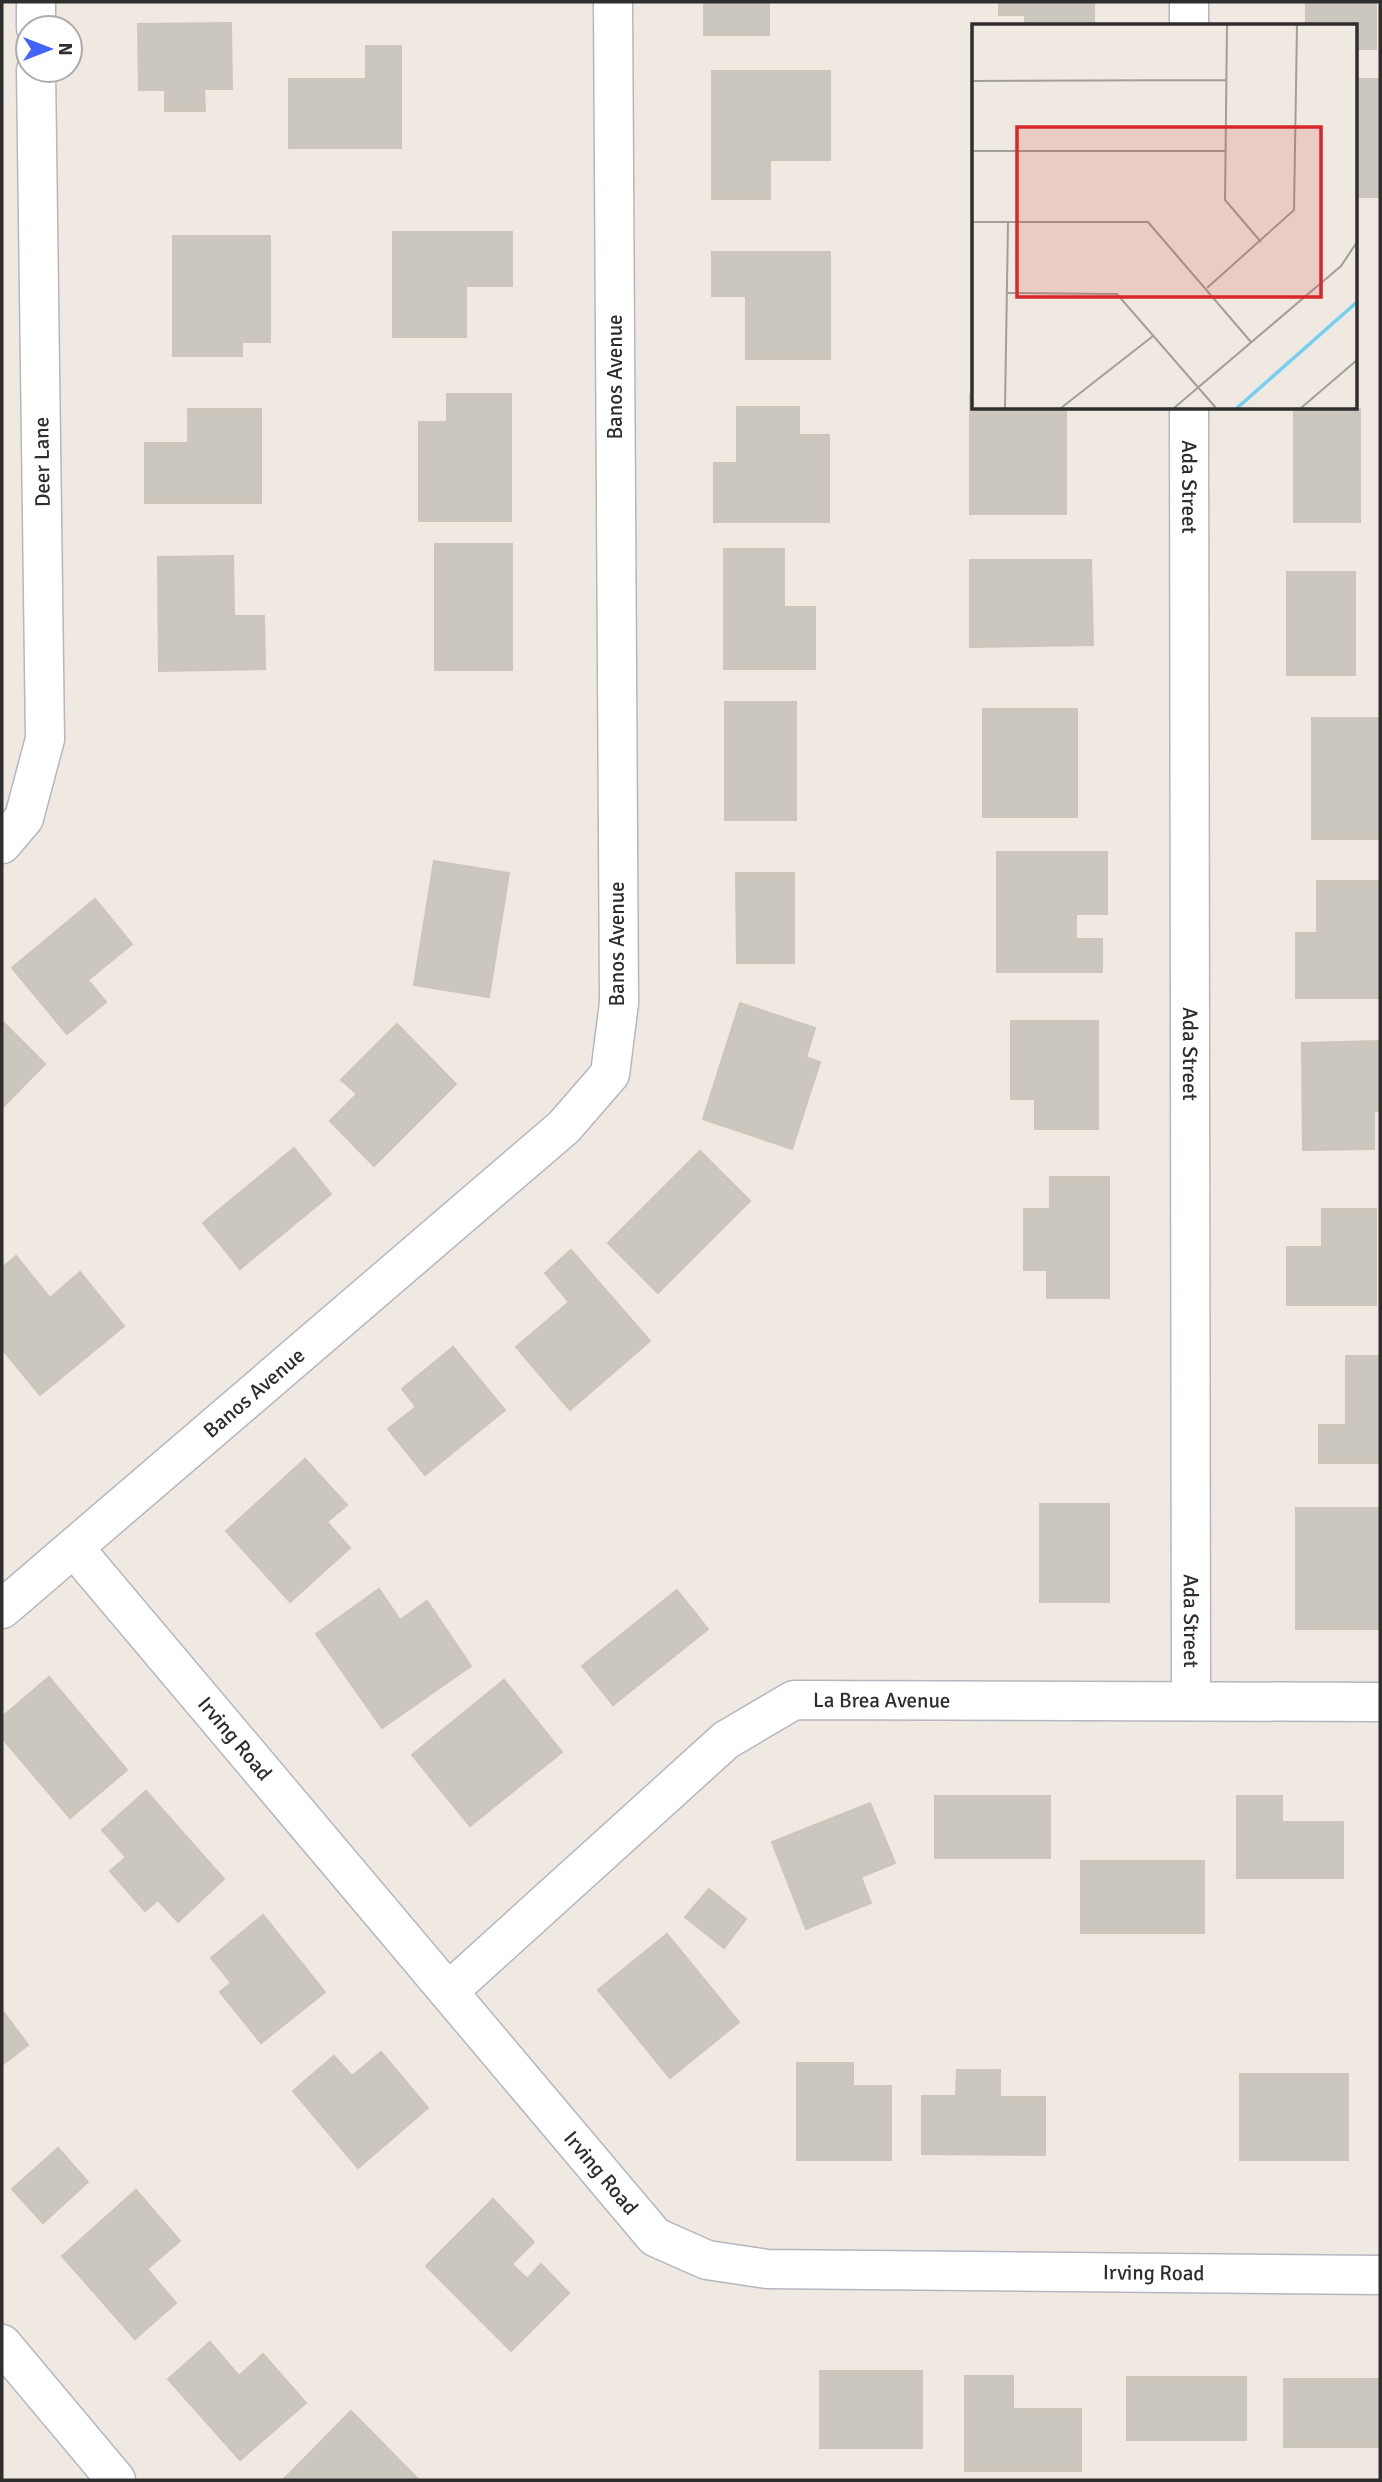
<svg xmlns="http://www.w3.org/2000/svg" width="1382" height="2482" font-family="Signika,sans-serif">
  <rect width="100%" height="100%" fill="#efe9e1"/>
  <g fill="#cbc7bf" stroke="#cbc5ba" stroke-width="2">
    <rect x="704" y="2" width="65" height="33"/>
    <polygon points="999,2 1094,2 1094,26 1025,26 1025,15 999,15"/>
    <polygon points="1306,2 1376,2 1376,49 1356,49 1356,26 1306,26"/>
    <polygon points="231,23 232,89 204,89 205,111 165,111 165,90 139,90 138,24"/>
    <polygon points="366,46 401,46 401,148 289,148 289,79 366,79"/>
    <polygon points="712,71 830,71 830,160 770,160 770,199 712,199"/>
    <rect x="1356" y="79" width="24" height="118"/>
    <polygon points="393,232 512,232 512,286 466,286 466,337 393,337"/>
    <polygon points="173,236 270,236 270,342 242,342 242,356 173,356"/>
    <polygon points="712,252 830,252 830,359 746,359 746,296 712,296"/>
    <polygon points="447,394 511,394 511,521 419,521 419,422 447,422"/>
    <polygon points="970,394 974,394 974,408 1066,408 1066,514 970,514"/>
    <polygon points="737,407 799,407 799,435 829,435 829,522 714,522 714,463 737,463"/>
    <polygon points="188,409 261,409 261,503 145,503 145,443 188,443"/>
    <rect x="1294" y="409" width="66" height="113"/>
    <rect x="435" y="544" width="77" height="126"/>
    <polygon points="724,549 784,549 784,607 815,607 815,669 724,669"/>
    <polygon points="233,556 234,616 264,616 265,669 159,671 158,557"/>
    <polygon points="970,560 1091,560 1093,645 970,647"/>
    <rect x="1287" y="572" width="68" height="103"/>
    <rect x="725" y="702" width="71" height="118"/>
    <rect x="983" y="709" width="94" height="108"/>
    <rect x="1312" y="718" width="68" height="121"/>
    <polygon points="997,852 1107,852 1107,914 1076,914 1076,939 1102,939 1102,972 997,972"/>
    <polygon points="434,861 509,873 489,997 414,985"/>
    <polygon points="736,873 794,873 794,963 737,963"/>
    <polygon points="1317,881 1380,881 1380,998 1296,998 1296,933 1317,933"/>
    <polygon points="95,899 132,944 88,980 106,1002 67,1034 12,968"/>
    <polygon points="740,1003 815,1028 806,1057 820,1062 792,1149 703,1119"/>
    <polygon points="2,1021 45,1064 2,1108"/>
    <polygon points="1011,1021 1098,1021 1098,1129 1035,1129 1035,1099 1011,1099"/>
    <polygon points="397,1024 456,1084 374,1166 330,1121 357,1094 341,1080"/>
    <polygon points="1380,1041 1380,1111 1374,1111 1374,1149 1303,1150 1302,1043"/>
    <polygon points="294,1148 331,1194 240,1269 203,1223"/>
    <polygon points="700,1151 750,1201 658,1293 608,1243"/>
    <polygon points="1050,1177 1109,1177 1109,1298 1047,1298 1047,1270 1024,1270 1024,1209 1050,1209"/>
    <polygon points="1322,1209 1376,1209 1376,1305 1287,1305 1287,1247 1322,1247"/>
    <polygon points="571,1250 650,1341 570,1410 516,1347 569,1302 545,1273"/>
    <polygon points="16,1256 50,1298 80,1272 124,1326 40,1395 2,1349 2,1268"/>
    <polygon points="453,1347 505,1410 425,1475 388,1429 416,1407 402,1389"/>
    <polygon points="1346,1356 1380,1356 1380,1463 1319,1463 1319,1425 1346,1425"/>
    <polygon points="305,1459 347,1505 327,1522 350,1548 290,1602 226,1531"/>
    <rect x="1040" y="1504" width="69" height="98"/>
    <rect x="1296" y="1508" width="84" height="121"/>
    <polygon points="379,1589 400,1620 427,1601 471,1666 382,1728 316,1634"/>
    <polygon points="677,1590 708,1629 613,1705 582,1666"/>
    <polygon points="49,1677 127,1770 70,1818 2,1738 2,1717"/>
    <polygon points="504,1680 562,1752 470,1826 412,1755"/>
    <polygon points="146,1791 224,1879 178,1922 158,1900 145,1911 110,1871 126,1857 102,1830"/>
    <rect x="935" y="1796" width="115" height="62"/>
    <polygon points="1237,1796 1282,1796 1282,1822 1343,1822 1343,1878 1237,1878"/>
    <polygon points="870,1803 895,1863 861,1877 871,1903 806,1929 772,1842"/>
    <rect x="1081" y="1861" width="123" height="72"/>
    <polygon points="709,1889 746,1919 724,1948 685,1917"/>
    <polygon points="263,1915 325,1992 261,2043 220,1992 231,1983 211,1958"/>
    <polygon points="667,1934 739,2022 670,2078 598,1990"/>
    <polygon points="2,2010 28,2045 2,2065"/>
    <polygon points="381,2052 428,2108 358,2168 293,2091 334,2056 352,2076"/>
    <polygon points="797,2063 853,2063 853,2086 891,2086 891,2160 797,2160"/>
    <polygon points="957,2070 1000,2070 1000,2097 1045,2097 1045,2155 922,2154 922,2096 956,2096"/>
    <rect x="1240" y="2074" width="108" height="86"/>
    <polygon points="58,2148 88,2182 43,2223 12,2189"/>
    <polygon points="136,2190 180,2241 147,2269 176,2303 135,2339 62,2256"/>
    <polygon points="493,2199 534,2242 512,2264 527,2279 541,2264 569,2293 511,2351 426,2266"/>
    <polygon points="210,2342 239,2376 263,2354 306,2403 240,2460 168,2379"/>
    <rect x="820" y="2371" width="102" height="77"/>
    <polygon points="965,2376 1013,2376 1013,2409 1081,2409 1081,2471 965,2471"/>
    <rect x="1127" y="2377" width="119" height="63"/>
    <rect x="1284" y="2379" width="96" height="68"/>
    <polygon points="351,2411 419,2480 283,2480"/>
  </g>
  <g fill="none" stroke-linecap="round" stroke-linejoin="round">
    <defs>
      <g id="minor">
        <polyline points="36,2 36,28"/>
        <polyline points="1189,2 1189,26"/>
        <path id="s1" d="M1189,408l2,1292"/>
        <polyline points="2,844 24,818 45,739 36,70"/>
        <path id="s2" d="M75,1549l580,688 52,23 60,9 613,6"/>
        <path id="s3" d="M2,1609l562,-482 46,-53 9,-71 -6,-1001"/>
        <path id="s4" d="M450,1990l276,-250 68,-40 586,2"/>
        <polyline points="2,2344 116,2480"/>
      </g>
    </defs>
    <use href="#minor" stroke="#b4b7c1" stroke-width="41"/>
    <use href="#minor" stroke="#fff" stroke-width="38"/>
  </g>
  <g text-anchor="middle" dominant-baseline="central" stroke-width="5" stroke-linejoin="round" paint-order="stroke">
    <g font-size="21" fill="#2e2e2e" stroke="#fff">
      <text transform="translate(615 377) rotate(-90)">Banos Avenue</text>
      <text transform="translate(42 462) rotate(-91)">Deer Lane</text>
      <text stroke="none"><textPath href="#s1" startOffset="79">Ada Street</textPath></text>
      <text transform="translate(617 944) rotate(-90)">Banos Avenue</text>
      <text stroke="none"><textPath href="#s1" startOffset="646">Ada Street</textPath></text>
      <text stroke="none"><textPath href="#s3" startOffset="332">Banos Avenue</textPath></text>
      <text stroke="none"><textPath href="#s1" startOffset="1213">Ada Street</textPath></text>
      <text stroke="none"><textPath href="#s4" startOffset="539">La Brea Avenue</textPath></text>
      <text stroke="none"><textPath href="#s2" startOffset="248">Irving Road</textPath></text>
      <text stroke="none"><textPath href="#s2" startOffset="816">Irving Road</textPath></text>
      <text stroke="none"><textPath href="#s2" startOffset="1404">Irving Road</textPath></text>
    </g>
  </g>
  <g transform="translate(972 24)">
    <rect width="385" height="385" fill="#efe9e1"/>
    <path fill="none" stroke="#75cff0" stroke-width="3.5" d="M265,384l120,-106"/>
    <path fill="none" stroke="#a29e99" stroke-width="2" d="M255,1l-2,175 36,42M0,57l254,-1M0,127h253M0,198h176l103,120M235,264l87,-78 3,-185M36,269l109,1 99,114M33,384l3,-186M89,384l92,-72M202,384l167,-142 16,-24M329,384l56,-48"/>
    <path fill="#d62828" fill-opacity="0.15" stroke="#d62828" stroke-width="3.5" d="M45,103h304v170h-304z"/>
    <rect width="385" height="385" fill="none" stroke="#2e2e2e" stroke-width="3.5"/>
  </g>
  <rect width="1382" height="2482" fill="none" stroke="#2e2e2e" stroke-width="7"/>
  <g transform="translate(49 49) rotate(90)"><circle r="33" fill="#ffffff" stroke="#ababab" stroke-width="2"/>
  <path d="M0-5L12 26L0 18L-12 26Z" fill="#4264fb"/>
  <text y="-10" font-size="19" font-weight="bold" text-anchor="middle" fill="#2e2e2e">N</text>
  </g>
</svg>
